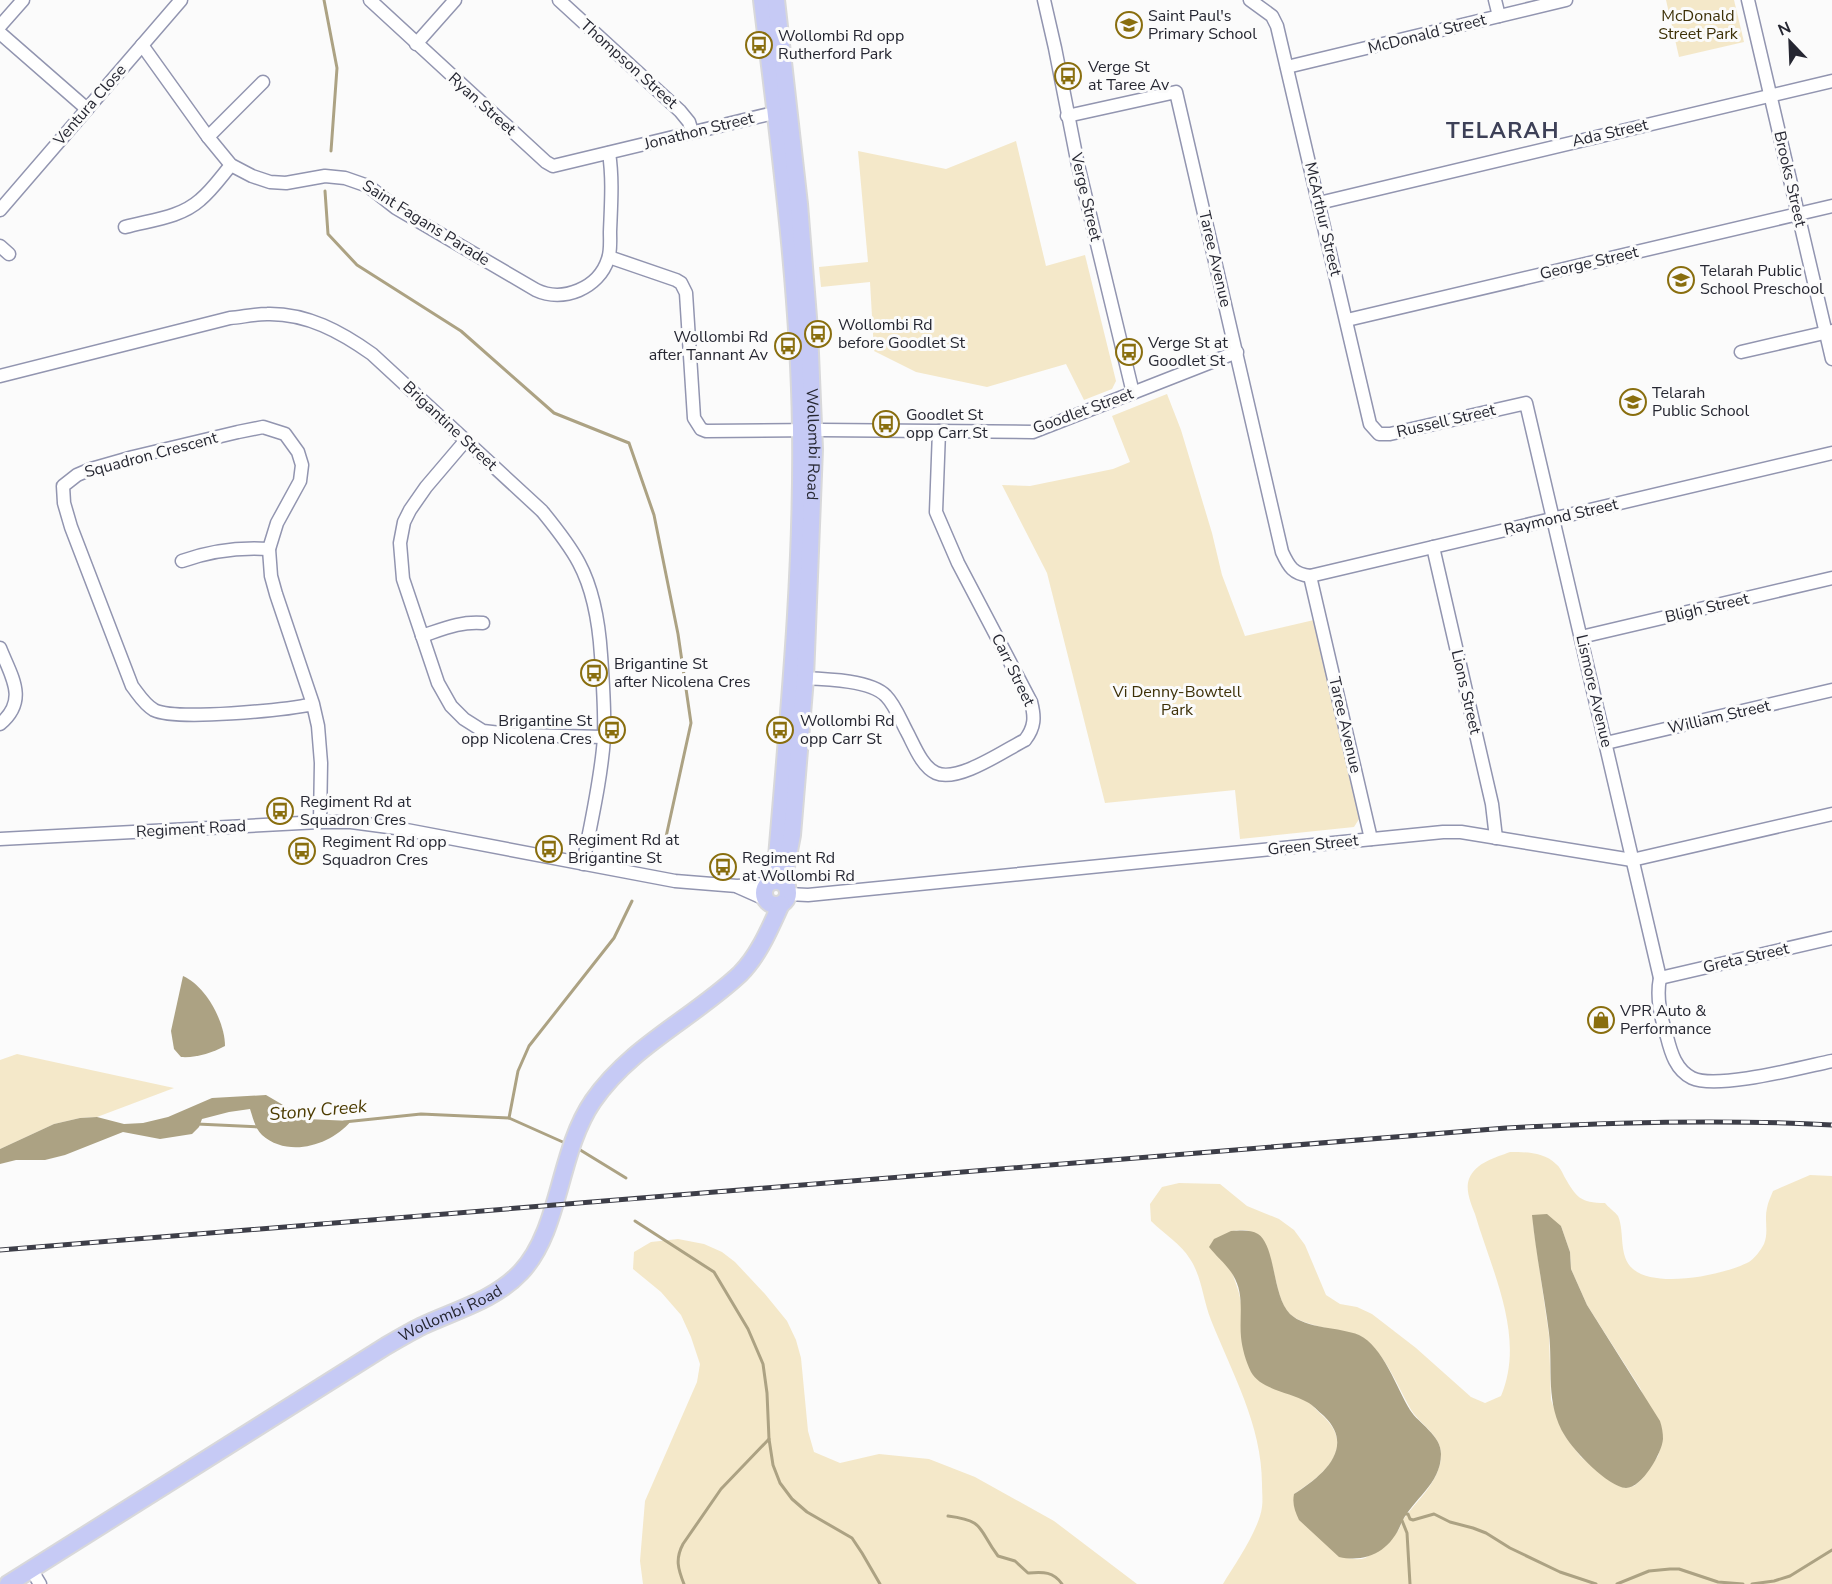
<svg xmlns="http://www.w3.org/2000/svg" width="1832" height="1584" font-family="'Nunito Sans',sans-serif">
  <rect width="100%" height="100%" fill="#fbfbfb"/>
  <g fill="#f4e8c9" fill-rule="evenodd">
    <polygon points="1666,0 1734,0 1744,42 1679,57"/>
    <polygon points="1016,141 1046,266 1085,255 1116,381 1112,389 1084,400 1066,364 987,387 916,372 874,351 870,282 821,287 819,267 868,262 858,151 946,169"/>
    <polygon points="1167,394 1181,430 1212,533 1222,575 1245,636 1314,620 1361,816 1354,827 1240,839 1235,790 1105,803 1047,573 1002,485 1030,486 1113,469 1130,462 1112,416"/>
    <polygon points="17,1054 174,1088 97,1117 80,1118 54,1124 0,1149 0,1060"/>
    <path d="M1510,1152c16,0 34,0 46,12 4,3 6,8 8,12 12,21 16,27 41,27 3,4 10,9 13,13 7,16 0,40 15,53 23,20 91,6 116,-7 5,-3 12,-12 15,-18 5,-12 0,-24 3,-36 1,-6 4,-12 6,-17l37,-16 22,1v408h-609c12,-20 36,-54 39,-77 1,-7 0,-16 0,-23 0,-59 -30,-111 -51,-164 -8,-20 -9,-43 -21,-61 -9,-15 -26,-25 -39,-38l-1,-17 12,-17 17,-4 41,1 27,22 32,13 15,11 11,15 21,50 14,9 17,3 15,7 44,34 55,49 14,6 16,-7c25,-59 -9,-124 -26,-182 -4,-10 -10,-24 -6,-35 7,-17 26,-21 41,-27zM1533,1224l28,2 9,26 1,17 16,36 53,83 23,50 -5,18 -16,23 -8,7 -9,2 -15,-7 -29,-24 -16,-21 -14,-36 -2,-65zM1231,1231c6,0 13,-2 18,0 28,9 22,60 39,81 11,14 53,18 70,23 25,13 39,50 52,73 8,15 30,26 31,45 1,27 -24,47 -38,67 -2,4 -3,9 -6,12 -5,6 -25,23 -32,26 -5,2 -13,1 -18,0l-53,-64c29,-19 64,-46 28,-79 -5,-4 -9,-10 -14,-13 -13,-8 -29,-12 -43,-18l-24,-67c2,-16 -3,-27 -8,-42 -4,-13 -2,-30 -2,-44z"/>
    <polygon points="678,1239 704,1244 722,1252 735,1262 765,1294 787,1321 796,1340 801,1358 808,1431 814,1452 840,1463 879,1454 929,1459 975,1477 1054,1521 1137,1584 643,1584 640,1561 645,1501 697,1382 700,1364 691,1337 681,1315 661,1292 633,1269 634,1252 651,1242"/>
  </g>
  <g fill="#aca283">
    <path d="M183,976c23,10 42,46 42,70 -13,7 -29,12 -44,11l-7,-8 -3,-18z"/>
    <path d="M266,1095l41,24 44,2c-21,25 -63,37 -89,14 -7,-7 -9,-17 -12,-26l-21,3 -27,7 -3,8 -7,7 -32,5 -37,-7 -58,23 -20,5h-29l-16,4v-15l54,-25 26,-6 17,-1 27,7 19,-1 25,-6 44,-19z"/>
    <path d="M1547,1214l14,12 9,26 1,17 16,36 73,116c2,6 3,12 3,18 -1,14 -21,49 -37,49 -18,-1 -52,-37 -61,-52 -20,-32 -12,-68 -16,-103 -5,-39 -13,-79 -17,-118z"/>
    <path d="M1231,1231c8,0 19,-2 27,3 18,12 14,62 32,80 16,15 50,13 69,21 24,11 38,54 51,75 9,14 31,25 31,44 0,31 -29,45 -40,70 -11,27 -34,39 -62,33l-40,-37c-4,-9 -7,-16 -5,-26 27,-17 63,-46 30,-78 -6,-5 -11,-11 -17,-14 -17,-10 -46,-12 -56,-30 -5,-10 -9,-24 -10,-35 -2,-22 4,-42 -8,-62 -6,-10 -17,-19 -24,-28l5,-8z"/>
  </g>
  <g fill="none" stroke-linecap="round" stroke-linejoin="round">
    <g stroke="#aca283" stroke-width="3">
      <polyline points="324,0 337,68 331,151"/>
      <polyline points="325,191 328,234 357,265 461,331 554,413 629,443 654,515 678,634 691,723 666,837"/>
      <polyline points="509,1118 518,1071 529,1046 614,938 632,901"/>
      <polyline points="344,1122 421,1114 509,1118 565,1143"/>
      <polyline points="197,1124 259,1127"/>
      <polyline points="577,1148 626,1178"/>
      <polyline points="635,1221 714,1272 748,1329 763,1364 767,1393 769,1439 773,1465 780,1483 792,1499 807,1512 852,1538 862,1553 880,1584"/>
      <polyline points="1405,1514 1408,1514 1410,1519 1413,1520 1434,1514 1450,1522 1473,1528 1486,1533 1510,1548 1560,1572 1596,1584"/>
      <path d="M948,1516c38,5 29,12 50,40l17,5 13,12c15,-1 25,-2 34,11"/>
      <polyline points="1401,1518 1407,1533 1410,1584"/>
      <path d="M684,1584c-6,-15 -9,-25 -1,-40l38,-55 48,-50"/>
      <polyline points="1617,1584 1649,1571 1670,1569 1679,1569 1718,1582 1743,1584"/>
      <polyline points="1752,1584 1774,1581 1790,1576 1832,1550"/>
    </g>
    <defs>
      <g id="minor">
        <polyline points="370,0 546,162 553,166 782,111"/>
        <polyline points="559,0 680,111 689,122 692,132"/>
        <polyline points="1044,0 1055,48 1078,165 1133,393"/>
        <path d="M1250,0l22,16 5,10 93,398 9,10h11l136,-31 134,575c-4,20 1,40 7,59 4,16 9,33 25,41 25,12 111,-11 140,-17"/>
        <polyline points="1495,0 1499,16"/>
        <polyline points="1748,0 1832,359"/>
        <polyline points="0,26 23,0"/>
        <polyline points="0,33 87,109"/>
        <polyline points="416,44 455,0"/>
        <path d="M142,45l66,92 23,28 21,11 18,6 16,1 39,-7 20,2 23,8 28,22 140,82c27,13 63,-2 72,-31 3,-8 2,-19 2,-27 1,-27 3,-53 -1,-79"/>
        <polyline points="1287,67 1566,0"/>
        <path d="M1067,116l109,-24 106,460c7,15 11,22 28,24l522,-123"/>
        <polyline points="208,137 263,82"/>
        <polyline points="1319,203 1832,81"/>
        <polyline points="0,210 181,0"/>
        <path d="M125,227c25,-7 55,-9 75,-27 12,-10 21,-23 31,-35"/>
        <polyline points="0,246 9,254"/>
        <polyline points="609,257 676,280 681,283 686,293 694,418 701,429 706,431 821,430 1033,432 1237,352"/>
        <polyline points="1347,320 1832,206"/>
        <polyline points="1741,352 1832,331"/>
        <path d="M0,376l230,-58c12,-1 25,-4 37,-4 40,-1 74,18 105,40l170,157c13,16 27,33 37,52 15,28 20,61 22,92 2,28 4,55 3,83 -3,42 -13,84 -21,126"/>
        <polyline points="466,440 426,487 410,510 404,522 400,543 403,579 438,683 451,706 464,719 483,731 520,735 604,737"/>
        <polyline points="1433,547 1492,804 1496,838"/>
        <path d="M182,561c28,-10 57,-14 87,-12"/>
        <polyline points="1310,576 1371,839"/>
        <path d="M422,636c21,-7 39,-15 61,-13"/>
        <polyline points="1581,637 1832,578"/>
        <path d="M0,648c11,28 29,52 0,76"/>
        <path d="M797,678c23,1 73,1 89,18 9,9 15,25 21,36 7,13 15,35 29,41 22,10 69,-23 89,-33 10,-13 10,-23 6,-38l-73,-139 -22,-51 3,-81"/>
        <path d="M313,704c-27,6 -137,17 -159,6 -10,-6 -15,-15 -22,-24l-61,-159 -7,-24 -1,-17 14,-11 14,-6 42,-12 105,-25 25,-5 22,7 13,18 4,13 -2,16 -23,42 -8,26 2,27 5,18 37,110 5,22 3,37 -1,59"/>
        <polyline points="1606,743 1832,690"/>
        <polyline points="0,839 320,822 351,822 396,828 675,881 737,886 767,884"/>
        <polyline points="738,887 765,899"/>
        <polyline points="788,894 808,895 1443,832 1461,832 1632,860 1832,814"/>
        <polyline points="1660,978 1832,938"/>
        <polyline points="31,1569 40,1584"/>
      </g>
      <g id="major">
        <path d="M762,0c17,142 37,285 39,428 2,144 -12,286 -24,429l-7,25"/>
        <path id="s1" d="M776,0l23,204 10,126 5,119 -9,229 -13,157 -7,36 2,16"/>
        <circle cx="776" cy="893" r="12"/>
        <path id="s2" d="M8,1584l378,-238c12,-7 24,-14 36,-20 34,-16 73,-26 99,-54 40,-43 37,-120 72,-171 38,-55 99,-82 147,-127 19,-19 30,-46 41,-70"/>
      </g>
    </defs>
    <use href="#minor" stroke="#9295b0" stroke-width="15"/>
    <use href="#major" stroke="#d8d8da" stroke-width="20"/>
    <use href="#minor" stroke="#fff" stroke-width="12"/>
    <use href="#major" stroke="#c6caf5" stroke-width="16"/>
    <defs>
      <path id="rail" d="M0,1250l1506,-122c109,-6 217,-9 326,-3"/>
    </defs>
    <use href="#rail" stroke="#3d3e48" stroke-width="5"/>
    <use href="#rail" stroke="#fbfbfb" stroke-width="3" stroke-dasharray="9" stroke-linecap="butt"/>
  </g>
  <defs>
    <symbol id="school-ring" viewBox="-11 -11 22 22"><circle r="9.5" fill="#fbfbfb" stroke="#896e0e" stroke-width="1.5"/><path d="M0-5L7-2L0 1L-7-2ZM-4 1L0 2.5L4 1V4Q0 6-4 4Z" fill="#896e0e"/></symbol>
    <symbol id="bus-ring" viewBox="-11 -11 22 22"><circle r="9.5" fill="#fbfbfb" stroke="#896e0e" stroke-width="1.5"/><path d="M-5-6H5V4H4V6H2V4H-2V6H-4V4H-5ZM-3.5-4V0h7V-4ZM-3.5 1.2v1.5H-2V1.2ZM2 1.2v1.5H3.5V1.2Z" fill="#896e0e"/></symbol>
    <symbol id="shop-ring" viewBox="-11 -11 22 22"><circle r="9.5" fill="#fbfbfb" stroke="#896e0e" stroke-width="1.5"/><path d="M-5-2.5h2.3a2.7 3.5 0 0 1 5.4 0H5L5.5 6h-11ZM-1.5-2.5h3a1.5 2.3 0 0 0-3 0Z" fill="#896e0e"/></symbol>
  </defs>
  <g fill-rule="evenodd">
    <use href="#school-ring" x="1114" y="10" width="30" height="30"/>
    <use href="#bus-ring" x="744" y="30" width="30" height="30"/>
    <use href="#bus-ring" x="1053" y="61" width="30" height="30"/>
    <use href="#school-ring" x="1666" y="265" width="30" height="30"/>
    <use href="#bus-ring" x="803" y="319" width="30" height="30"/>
    <use href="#bus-ring" x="773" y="331" width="30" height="30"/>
    <use href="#bus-ring" x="1114" y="337" width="30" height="30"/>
    <use href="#school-ring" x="1618" y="387" width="30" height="30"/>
    <use href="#bus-ring" x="871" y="409" width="30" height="30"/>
    <use href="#bus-ring" x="579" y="658" width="30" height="30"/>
    <use href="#bus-ring" x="597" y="715" width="30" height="30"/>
    <use href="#bus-ring" x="765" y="715" width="30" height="30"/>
    <use href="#bus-ring" x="265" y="796" width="30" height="30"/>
    <use href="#bus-ring" x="534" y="834" width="30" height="30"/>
    <use href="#bus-ring" x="287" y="836" width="30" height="30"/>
    <use href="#bus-ring" x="708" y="852" width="30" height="30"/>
    <use href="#shop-ring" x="1586" y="1005" width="30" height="30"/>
  </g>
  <g text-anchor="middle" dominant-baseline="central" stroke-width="6" stroke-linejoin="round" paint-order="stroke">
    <g font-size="16" fill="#262732" stroke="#fbfbfb" text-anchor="start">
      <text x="1148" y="16">Saint Paul's<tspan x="1148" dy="18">Primary School</tspan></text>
      <text x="778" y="36">Wollombi Rd opp<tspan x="778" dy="18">Rutherford Park</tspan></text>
      <text x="1088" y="67">Verge St<tspan x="1088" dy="18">at Taree Av</tspan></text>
      <text x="1700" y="271">Telarah Public<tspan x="1700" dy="18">School Preschool</tspan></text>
      <text x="838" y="325">Wollombi Rd<tspan x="838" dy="18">before Goodlet St</tspan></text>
      <text x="768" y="337" text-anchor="end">Wollombi Rd<tspan x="768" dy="18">after Tannant Av</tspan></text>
      <text x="1148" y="343">Verge St at<tspan x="1148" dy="18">Goodlet St</tspan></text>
      <text x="1652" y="393">Telarah<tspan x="1652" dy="18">Public School</tspan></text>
      <text x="906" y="415">Goodlet St<tspan x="906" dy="18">opp Carr St</tspan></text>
      <text x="614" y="664">Brigantine St<tspan x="614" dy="18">after Nicolena Cres</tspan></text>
      <text x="592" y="721" text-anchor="end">Brigantine St<tspan x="592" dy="18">opp Nicolena Cres</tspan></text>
      <text x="800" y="721">Wollombi Rd<tspan x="800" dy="18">opp Carr St</tspan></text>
      <text x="300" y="802">Regiment Rd at<tspan x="300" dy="18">Squadron Cres</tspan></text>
      <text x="568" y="840">Regiment Rd at<tspan x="568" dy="18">Brigantine St</tspan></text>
      <text x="322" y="842">Regiment Rd opp<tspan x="322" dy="18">Squadron Cres</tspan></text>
      <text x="742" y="858">Regiment Rd<tspan x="742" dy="18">at Wollombi Rd</tspan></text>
      <text x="1620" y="1011">VPR Auto &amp;<tspan x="1620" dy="18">Performance</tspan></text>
    </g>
    <g font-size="16" fill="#3d3007" stroke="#fbfbfb">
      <text x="1698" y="16">McDonald<tspan x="1698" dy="18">Street Park</tspan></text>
      <text x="1177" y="692">Vi Denny-Bowtell<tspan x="1177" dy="18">Park</tspan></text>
    </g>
    <g font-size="16" fill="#262732" stroke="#fbfbfb">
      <text transform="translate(1427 34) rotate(-14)">McDonald Street</text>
      <text transform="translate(629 64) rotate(42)">Thompson Street</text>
      <text transform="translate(482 104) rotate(42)">Ryan Street</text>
      <text transform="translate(90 105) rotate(-49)">Ventura Close</text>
      <text transform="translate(699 131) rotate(-14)">Jonathon Street</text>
      <text transform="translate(1610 133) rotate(-13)">Ada Street</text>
      <text transform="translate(1790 179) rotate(77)">Brooks Street</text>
      <text transform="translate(1086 197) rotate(77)">Verge Street</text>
      <text transform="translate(1323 219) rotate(77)">McArthur Street</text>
      <text transform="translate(426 223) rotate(32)">Saint Fagans Parade</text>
      <text transform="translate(1215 259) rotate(77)">Taree Avenue</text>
      <text transform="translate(1589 263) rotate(-13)">George Street</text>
      <text transform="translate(1083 411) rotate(-20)">Goodlet Street</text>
      <text transform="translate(1446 421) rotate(-13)">Russell Street</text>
      <text transform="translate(450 426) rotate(43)">Brigantine Street</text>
      <text stroke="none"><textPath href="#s1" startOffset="446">Wollombi Road</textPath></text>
      <text transform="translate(151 455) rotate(-15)">Squadron Crescent</text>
      <text transform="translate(1561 517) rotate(-13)">Raymond Street</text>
      <text transform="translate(1707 608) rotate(-13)">Bligh Street</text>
      <text transform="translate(1013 670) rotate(64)">Carr Street</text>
      <text transform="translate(1594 691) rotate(77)">Lismore Avenue</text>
      <text transform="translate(1466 692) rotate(77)">Lions Street</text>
      <text transform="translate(1719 717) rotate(-13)">William Street</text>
      <text transform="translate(1345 725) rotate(77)">Taree Avenue</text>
      <text transform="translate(191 829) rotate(-3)">Regiment Road</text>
      <text transform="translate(1313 845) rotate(-6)">Green Street</text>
      <text transform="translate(1746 958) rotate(-13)">Greta Street</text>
      <text stroke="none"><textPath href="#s2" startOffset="519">Wollombi Road</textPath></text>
    </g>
    <g font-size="18" font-style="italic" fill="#4c3b00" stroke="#fbfbfb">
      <text transform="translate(318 1110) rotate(-5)">Stony Creek</text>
    </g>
    <g font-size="22" font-weight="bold" letter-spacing="1.5" fill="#3d4057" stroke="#fbfbfb">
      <text x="1503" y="131">TELARAH</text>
    </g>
  </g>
  <g transform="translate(1790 42) rotate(337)" stroke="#fbfbfb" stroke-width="4.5" paint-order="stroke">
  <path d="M0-4.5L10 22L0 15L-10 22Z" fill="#262732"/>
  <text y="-9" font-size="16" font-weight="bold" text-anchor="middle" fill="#262732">N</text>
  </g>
</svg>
